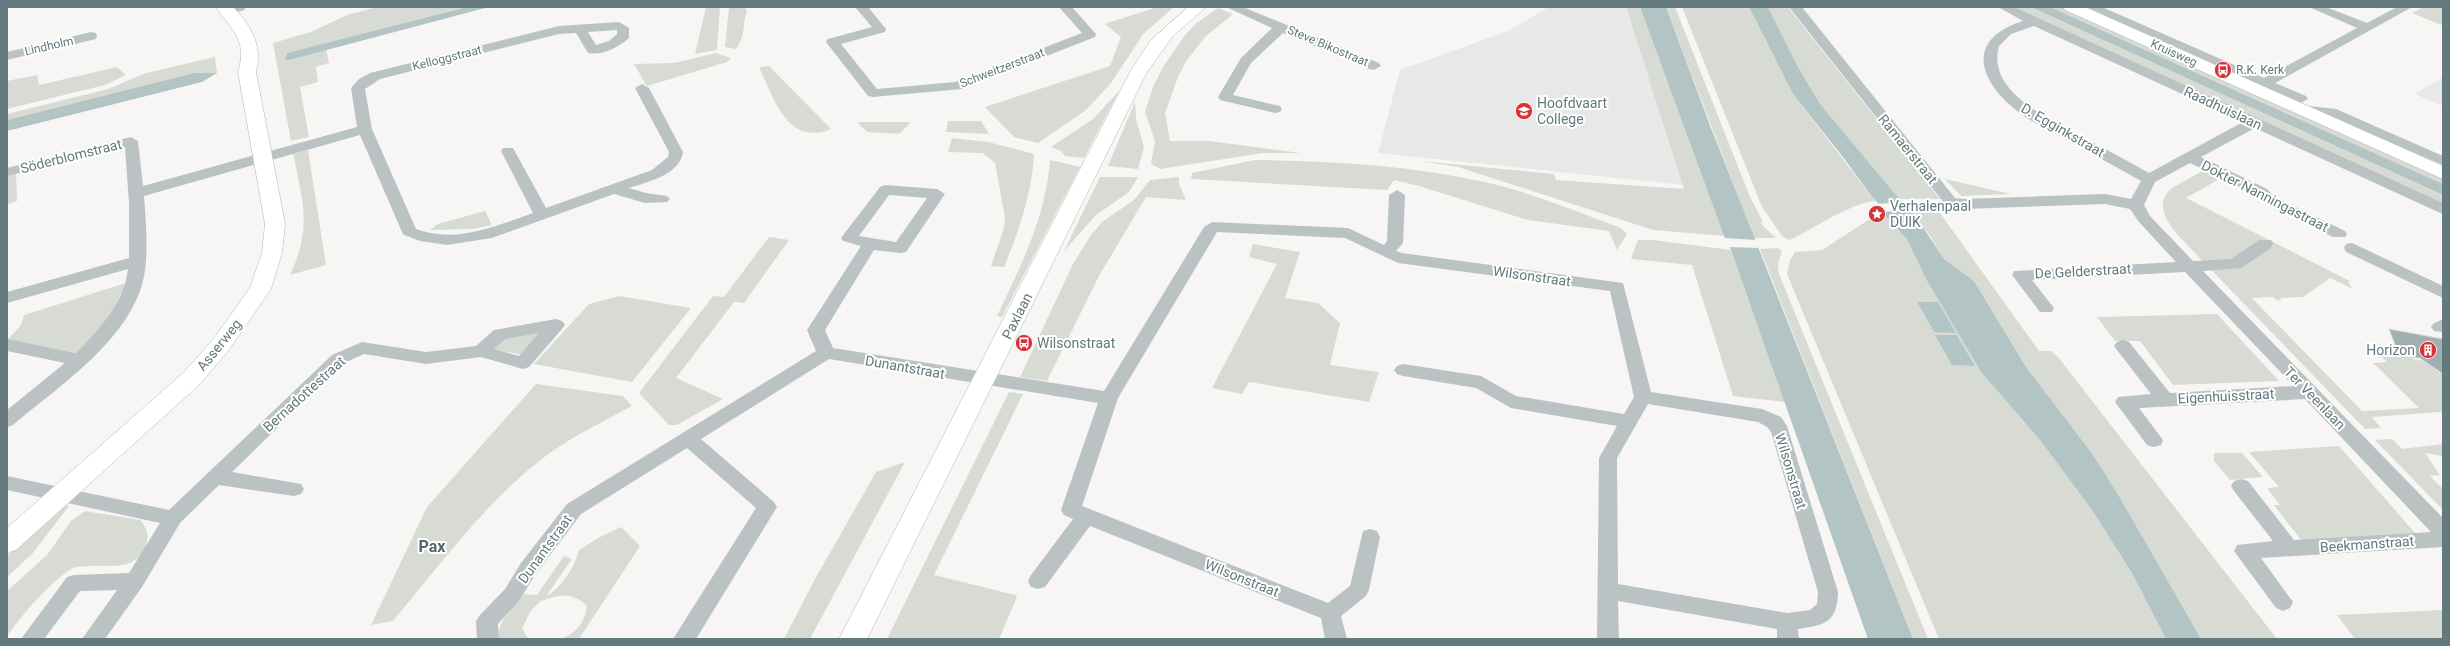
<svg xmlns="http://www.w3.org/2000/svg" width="2450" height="646" font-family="Roboto,sans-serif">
  <rect width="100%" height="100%" fill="#f7f6f4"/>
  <g fill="#e7e8e7">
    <polygon points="1549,7 1626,8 1684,185 1378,153 1400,70 1508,31"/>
    <polygon points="2443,77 2443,106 2415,94"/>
  </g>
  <g fill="#d8dbd3" fill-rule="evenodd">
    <polygon points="377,7 467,7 288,53 285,61 326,49 329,63 316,67 318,82 300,87 309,137 291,141 273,43 311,32 347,15"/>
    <polygon points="706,7 720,7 717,50 695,54"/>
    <path d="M729,7h16l2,4c-6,17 0,22 -11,38l-11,-2z"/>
    <polygon points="1157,7 1174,7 1144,33 1111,83 1086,110 1038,143 1014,137 985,107 1110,66 1121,37 1105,24"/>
    <polygon points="1626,7 1640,7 1724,236 1653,230 1458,167 1419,161 1554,174 1556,180 1684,189"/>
    <polygon points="1666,7 1675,7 1750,197 1763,222 1760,223 1776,238 1754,238"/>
    <path d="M1682,7h67l44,87 82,107c-30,4 -58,27 -86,39l-7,-4 -20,-29z"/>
    <polygon points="1768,7 1788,7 1940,199 1899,199 1896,195 1820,104 1798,67"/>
    <polygon points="2010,7 2031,7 2443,195 2443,205"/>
    <polygon points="2050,7 2062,7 2443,177 2443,184"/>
    <polygon points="2424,7 2443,7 2443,23 2441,25 2412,13"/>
    <polygon points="1218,8 1233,14 1205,37 1187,60 1178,77 1165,113 1170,141 1209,141 1301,153 1263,153 1160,169 1151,164 1155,141 1145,112 1153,87 1163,67 1183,38 1194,25"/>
    <polygon points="716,53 731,58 727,62 647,86 634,64 674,63"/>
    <polygon points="215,57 217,73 194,73 7,120 7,114 108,89 146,73"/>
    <path d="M769,66l62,63c-44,18 -57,-31 -72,-62z"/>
    <polygon points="117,67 126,75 105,85 7,109 7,81 37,75 39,85"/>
    <polygon points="1119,91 1084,158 1065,156 1061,151 1051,147 1093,119"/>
    <polygon points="1135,102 1136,119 1144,147 1138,169 1108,166"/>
    <polygon points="948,121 981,121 989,134 946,132"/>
    <polygon points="857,122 911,122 899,134 867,132"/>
    <path d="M952,138l36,4 46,12c-2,39 -15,77 -30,113l-13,-1 13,-38 1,-10 -10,-55 -12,-10 -35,-1z"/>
    <path d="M308,150l18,115 -36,10c22,-46 13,-74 3,-121z"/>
    <path d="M1050,160l30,7 -78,150 -5,-1c24,-50 49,-100 53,-156z"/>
    <path d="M1255,160c76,1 151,5 225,21 48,10 95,30 141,47l6,6 -10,16 -8,-19 -81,-11 -109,-34 -25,-6 -7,10 -196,-11 1,-6z"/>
    <path d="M2204,170l17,8 -35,20 164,83 -2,2 5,6 -23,-11 -27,19 -23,1 2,2h-5l-4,-3 -21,1 110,113 57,-3 -46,-45 14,-1 -14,-14 30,3 10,8 11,2 16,12h3v41l-3,-2 -68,5 9,11 -16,1 -173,-179c-13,-14 -44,-42 -21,-61 10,-7 23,-13 33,-19z"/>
    <polygon points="16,172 17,201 7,204 7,174"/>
    <polygon points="1100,177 1138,177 1129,192 1096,215 1064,251"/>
    <polygon points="1179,177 1179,184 1186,200 1146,197 1099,276 1047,381 1020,377 1073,264 1091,235 1102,222 1134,200 1150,180"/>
    <polygon points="1945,179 2011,194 1961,196"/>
    <polygon points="1909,209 1940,213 2039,351 2051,351 2058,357 2277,639 2201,639 2091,452 2026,367 1974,281 1944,259 1929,234"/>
    <polygon points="485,211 492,225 473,229 430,230 438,224"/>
    <path d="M1884,215l23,24 19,40 55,93 59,68 52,70 40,63 34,66h-227l-152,-365 3,-14 5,-8 27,-2 51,-33zM1917,302h1l38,30h-22zM1935,335h22l18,31z"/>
    <polygon points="769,237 789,240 744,303 734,302 676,378 723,399 677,425 669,425 639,393 713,296 724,297"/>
    <polygon points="1638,240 1653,240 1731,250 1785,402 1733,396 1692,265 1631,259"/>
    <polygon points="1253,244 1300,252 1285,298 1318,303 1340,323 1330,365 1379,372 1369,402 1249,382 1242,394 1212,388 1277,264 1249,257"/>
    <polygon points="1777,248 1782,250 1778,264 1779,274 1928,639 1913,639 1760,249"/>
    <path d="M126,283l-15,33 -33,37 -71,-13c8,-9 15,-12 17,-25z"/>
    <polygon points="619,296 691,308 632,382 534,364 589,304"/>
    <polygon points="2217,314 2279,381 2173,385 2140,341 2115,341 2097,317"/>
    <polygon points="543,332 523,355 492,349 505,337"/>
    <path d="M536,384l87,12 9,10c-31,17 -66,33 -94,56 -56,45 -99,104 -145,159l-22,4 56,-118z"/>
    <polygon points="1009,392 1023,394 934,575 1015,595 1017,597 999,639 887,639"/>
    <polygon points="2392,439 2402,449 2443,444 2443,456 2425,453 2440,475 2430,476 2443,489 2443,510 2375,440"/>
    <polygon points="2339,446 2415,533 2302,541 2274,505 2280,505 2267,488 2279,487 2249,452"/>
    <polygon points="2214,453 2242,453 2263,477 2230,480 2214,461"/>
    <polygon points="905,462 810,639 784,639 815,579 876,472"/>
    <polygon points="64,505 69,506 32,554 7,577 7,556"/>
    <path d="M85,511l55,9c7,8 9,14 6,25 -9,26 -35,20 -58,21 -4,1 -11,0 -15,2 -23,14 -50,46 -66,68v-45l40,-36 24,-34z"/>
    <path d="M621,527l19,19 -61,93h-17c16,-8 22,-16 25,-33 -15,-14 -27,-12 -45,-5l2,-3 -13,12 -9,19 7,10h-30c-4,-16 16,-33 25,-45l13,1 27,-39 8,3 -25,36c11,-3 31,-32 31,-44l20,-13z"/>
    <polygon points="2443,610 2443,639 2355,639 2337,615"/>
  </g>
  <g fill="#b2c4c3">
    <polygon points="467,7 489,7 285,61 287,53"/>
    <polygon points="1640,7 1666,7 1711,128 1913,639 1868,639 1731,250 1724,236"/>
    <polygon points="1749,7 1768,7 1798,67 1820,104 1896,195 1915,215 1944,259 1974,281 2026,367 2091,452 2117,493 2201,639 2166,639 2132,573 2092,510 2040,440 1981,372 1926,279 1907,239 1884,215 1885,211 1873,198 1843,157 1793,94"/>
    <polygon points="2031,7 2050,7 2443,184 2443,195"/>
    <polygon points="194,73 217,73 202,82 7,131 7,120"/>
    <polygon points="1917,302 1938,302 1956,333 1934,332"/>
    <polygon points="1935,335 1957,335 1975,366 1952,365"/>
  </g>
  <g fill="#f7f6f4">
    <polygon points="1905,202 1912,210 1883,212 1875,204"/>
    <polygon points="1723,238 1757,240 1760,248 1727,247"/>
  </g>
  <polygon fill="#a2afb1" stroke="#d8d8d6" points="2389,329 2443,339 2443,374 2420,358 2410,357 2396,347"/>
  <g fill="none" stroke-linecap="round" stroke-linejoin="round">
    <defs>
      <g id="secondary">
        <path d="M216,7h17c18,18 30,39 23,65l29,152 -3,29 -11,36 -43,62 -29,34 -183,165 -9,3v-25l176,-155 29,-32 38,-53 12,-35 3,-29 -27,-152c10,-32 -6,-42 -22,-65z"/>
        <polygon points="1188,7 1206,7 1173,36 1147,72 867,639 839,639 1130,72 1150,41"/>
        <polygon points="2063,7 2085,7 2443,166 2443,179 2065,10"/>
      </g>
    </defs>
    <use href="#secondary" stroke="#aeb6b8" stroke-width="1"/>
    <g fill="#bbc2c3" fill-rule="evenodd">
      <polygon points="228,7 246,7 244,10 228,15 222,11"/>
      <polygon points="855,7 868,7 886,29 885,32 841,44 877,89 955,82 1082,33 1059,7 1072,7 1096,34 1095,37 962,89 873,97 868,96 826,42 828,39 872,27"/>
      <polygon points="1226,7 1243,7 1379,63 1381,66 1374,70 1369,69 1283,33 1251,63 1233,95 1280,106 1282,109 1280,112 1275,113 1220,100 1218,97 1241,58 1272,28"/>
      <path d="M1789,7h13l153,191 9,1 141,-5 26,5 10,-18c-26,-15 -52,-29 -78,-43 -14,-8 -29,-15 -42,-24 -42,-31 -58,-74 2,-93l-25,-14h16l429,196v11l-5,-2 -183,-84 -54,29 66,32 8,8 70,34 2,3 -2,3h-12l-68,-34 -8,-8 -67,-32 -35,19 -11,23 6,11 43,45 38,-2 28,-19h12l2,4 -2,4 -30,20 -38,3 240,247v29l-182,11 32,44 -3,6 -7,3 -7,-3 -42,-57 3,-6 36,-4 -39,-50 -3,-5 3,-5 7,-2 7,2 46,59 137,-8 -126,-133 -166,9 24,32 -2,5 -7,2 -7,-2 -32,-43 3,-5 33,-3 -34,-44 -3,-4 3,-4 6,-2 6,2 41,51 124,-7 -109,-114 -153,8 22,28 -2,4h-12l-28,-37 2,-4 162,-9 -37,-40 -9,-13 -25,-5 -141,5 -19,-5zM2034,26l209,96 -94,51c-22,-12 -45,-25 -68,-37 -31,-17 -95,-44 -82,-90l12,-12z"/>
      <polygon points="2085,7 2102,7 2264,78 2357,28 2309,7 2326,7 2367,23 2397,7 2412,7 2275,83 2306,96 2308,99 2301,103"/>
      <path d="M619,22l10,6v10c-10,9 -27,18 -41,15l-12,-20 -17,1 -179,45 -15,10 7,40 44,100c40,15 80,-3 117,-16l-32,-62 2,-3h10l33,60 106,-38 16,-13 1,-5 -34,-64 7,-4 7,4 34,64c-3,23 -36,30 -54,36l17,5 21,3 3,3 -3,3 -22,1 -31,-9 -122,44 -45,7 -27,-4 -16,-6 -2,-3 -42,-97 -216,61c2,27 5,59 -1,85 -15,60 -85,106 -130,144l-6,2v-17l58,-47 -58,-12v-12l69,14c24,-24 48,-50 52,-84l-121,34v-11l122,-34v-55l-4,-56 -118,29v-8l124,-31 7,4 5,45 214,-59 -6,-39 8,-9 11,-6 189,-47zM617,30v4l-8,7 -13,4 -8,-13z"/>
      <polygon points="91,32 96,33 97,36 96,39 7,60 7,52"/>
      <polygon points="2299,105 2336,109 2443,156 2443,165 2328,116 2294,112 2292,109 2294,106"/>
      <path d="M885,185l52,4 8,5 -39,58 -6,1 -26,-3 -49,80 8,18 271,43 100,-164 8,-5 136,6 36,17 3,-4 2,-46 8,-5 8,5 -2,48 -7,8 6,2 221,30 28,109 111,17 19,8 6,9 51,166c-1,30 -12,33 -40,37l1,10h-22v-10l-159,-28 1,38h-22l2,-181 18,-32 -106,-18 -35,-20 -73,-12 -6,-2 -3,-4 3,-4 6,-2 78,12 35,20 108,18 10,-17 -24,-106 -212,-28 -53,-25 -128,-6 -99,166 -36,108 246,97 22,-17 13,-55 7,-2 7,2 3,6 -11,53 -3,6 -25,20 6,23h-22l-4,-21 -231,-92 -45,61 -7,2 -7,-2 -3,-6 3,-6 42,-56 -9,-4 -3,-5 37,-107 -269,-44 -128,80 73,63 3,5 -81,132h-23l83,-131 -69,-60 -106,66 -46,61 -16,26 -21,23 1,15h-22l-1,-18 4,-6 25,-26 16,-26 46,-59 249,-153 -9,-21 54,-84 -18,-5 -2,-3 39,-51zM889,195l38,3 -31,44 -37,-6zM1648,404l110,18 9,5 4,5 47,160 -1,12 -7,6 -23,3 -169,-29 -1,-126z"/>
      <polygon points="2352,243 2443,286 2443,298 2346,252 2344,248 2346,244"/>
      <path d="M556,319l6,2 3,4 -3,4 -33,38 -6,2 -42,-12 -55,7 -62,-10 -20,9 -112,109 69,12 3,5 -3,5 -7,2 -75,-11 -39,38 -38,64 -37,52h-23l35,-49 -37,1 -36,48h-23l46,-62 7,-2 55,-2 31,-50 -153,-33v-14l162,34 163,-155 30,-13 64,10 50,-6 18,-16zM539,333l-20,23 -25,-7 11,-10z"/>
      <polygon points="2443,319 2443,332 2434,331 2431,327 2434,323"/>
    </g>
    <use href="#secondary" fill="#fff" fill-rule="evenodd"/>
  </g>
  <defs>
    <symbol id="bus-disc" viewBox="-11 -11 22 22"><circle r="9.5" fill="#d93238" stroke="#fff"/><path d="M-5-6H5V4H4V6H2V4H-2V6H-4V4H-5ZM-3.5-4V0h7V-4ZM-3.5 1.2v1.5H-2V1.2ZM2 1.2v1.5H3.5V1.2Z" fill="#fff"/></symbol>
    <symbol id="university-disc" viewBox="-11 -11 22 22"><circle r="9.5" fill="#d93238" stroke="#fff"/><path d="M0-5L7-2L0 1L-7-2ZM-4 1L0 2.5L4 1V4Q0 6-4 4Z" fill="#fff"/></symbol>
    <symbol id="sight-disc" viewBox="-11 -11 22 22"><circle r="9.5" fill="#d93238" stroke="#fff"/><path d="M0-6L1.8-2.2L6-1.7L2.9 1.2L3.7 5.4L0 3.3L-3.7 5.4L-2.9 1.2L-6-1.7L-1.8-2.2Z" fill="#fff"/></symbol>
    <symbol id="building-disc" viewBox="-11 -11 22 22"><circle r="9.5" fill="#d93238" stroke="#fff"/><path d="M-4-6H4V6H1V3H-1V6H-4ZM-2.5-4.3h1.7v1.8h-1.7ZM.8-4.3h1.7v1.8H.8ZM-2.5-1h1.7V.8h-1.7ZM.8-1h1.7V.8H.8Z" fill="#fff"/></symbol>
  </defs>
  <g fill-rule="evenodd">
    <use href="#bus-disc" x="2213" y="60" width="20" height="20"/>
    <use href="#university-disc" x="1514" y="101" width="20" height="20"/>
    <use href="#sight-disc" x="1867" y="204" width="20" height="20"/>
    <use href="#bus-disc" x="1014" y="333" width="20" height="20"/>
    <use href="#building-disc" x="2418" y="340" width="20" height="20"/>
  </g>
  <g text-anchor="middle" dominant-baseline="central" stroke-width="4" stroke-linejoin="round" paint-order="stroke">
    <g font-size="12" fill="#63797d" stroke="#fff">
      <text transform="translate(49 46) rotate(-13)">Lindholm</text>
      <text transform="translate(1328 46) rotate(23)">Steve Bikostraat</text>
      <text transform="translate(2174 53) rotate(24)">Kruisweg</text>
      <text transform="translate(447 58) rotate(-14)">Kelloggstraat</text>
      <text transform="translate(1002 68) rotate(-21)">Schweitzerstraat</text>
    </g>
    <g font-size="12" fill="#63797d" stroke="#fff" text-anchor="start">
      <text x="2236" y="70">R.K. Kerk</text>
    </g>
    <g font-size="14" fill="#63797d" stroke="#fff" text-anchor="start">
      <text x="1537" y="103">Hoofdvaart<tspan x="1537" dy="16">College</tspan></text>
      <text x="1890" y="206">Verhalenpaal<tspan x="1890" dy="16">DUIK</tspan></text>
      <text x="1037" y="343">Wilsonstraat</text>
      <text x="2415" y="350" text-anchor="end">Horizon</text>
    </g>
    <g font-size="14" fill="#63797d" stroke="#fff">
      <text transform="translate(2223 108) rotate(25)">Raadhuislaan</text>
      <text transform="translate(2063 130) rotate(30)">D. Egginkstraat</text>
      <text transform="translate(1908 149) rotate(51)">Ramaerstraat</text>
      <text transform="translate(71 156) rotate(-14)">Söderblomstraat</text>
      <text transform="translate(2265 196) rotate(27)">Dokter Nanningastraat</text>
      <text transform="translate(2083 271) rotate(-3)">De Gelderstraat</text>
      <text transform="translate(1532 276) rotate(8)">Wilsonstraat</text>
      <text transform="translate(1017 316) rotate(-63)">Paxlaan</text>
      <text transform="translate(219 345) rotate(-51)">Asserweg</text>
      <text transform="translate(905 367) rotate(10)">Dunantstraat</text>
      <text transform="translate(304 394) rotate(-42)">Bernadottestraat</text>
      <text transform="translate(2226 396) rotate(-3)">Eigenhuisstraat</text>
      <text transform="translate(2315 398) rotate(46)">Ter Veenlaan</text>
      <text transform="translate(1791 471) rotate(73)">Wilsonstraat</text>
      <text transform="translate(2367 544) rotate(-4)">Beekmanstraat</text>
      <text transform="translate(545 549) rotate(-54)">Dunantstraat</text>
      <text transform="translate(1242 578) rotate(22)">Wilsonstraat</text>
    </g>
    <g font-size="16" font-weight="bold" fill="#556568" stroke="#fff">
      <text x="432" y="546">Pax</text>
    </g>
  </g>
  <rect width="2450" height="646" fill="none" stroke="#63797d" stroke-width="16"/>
</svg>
